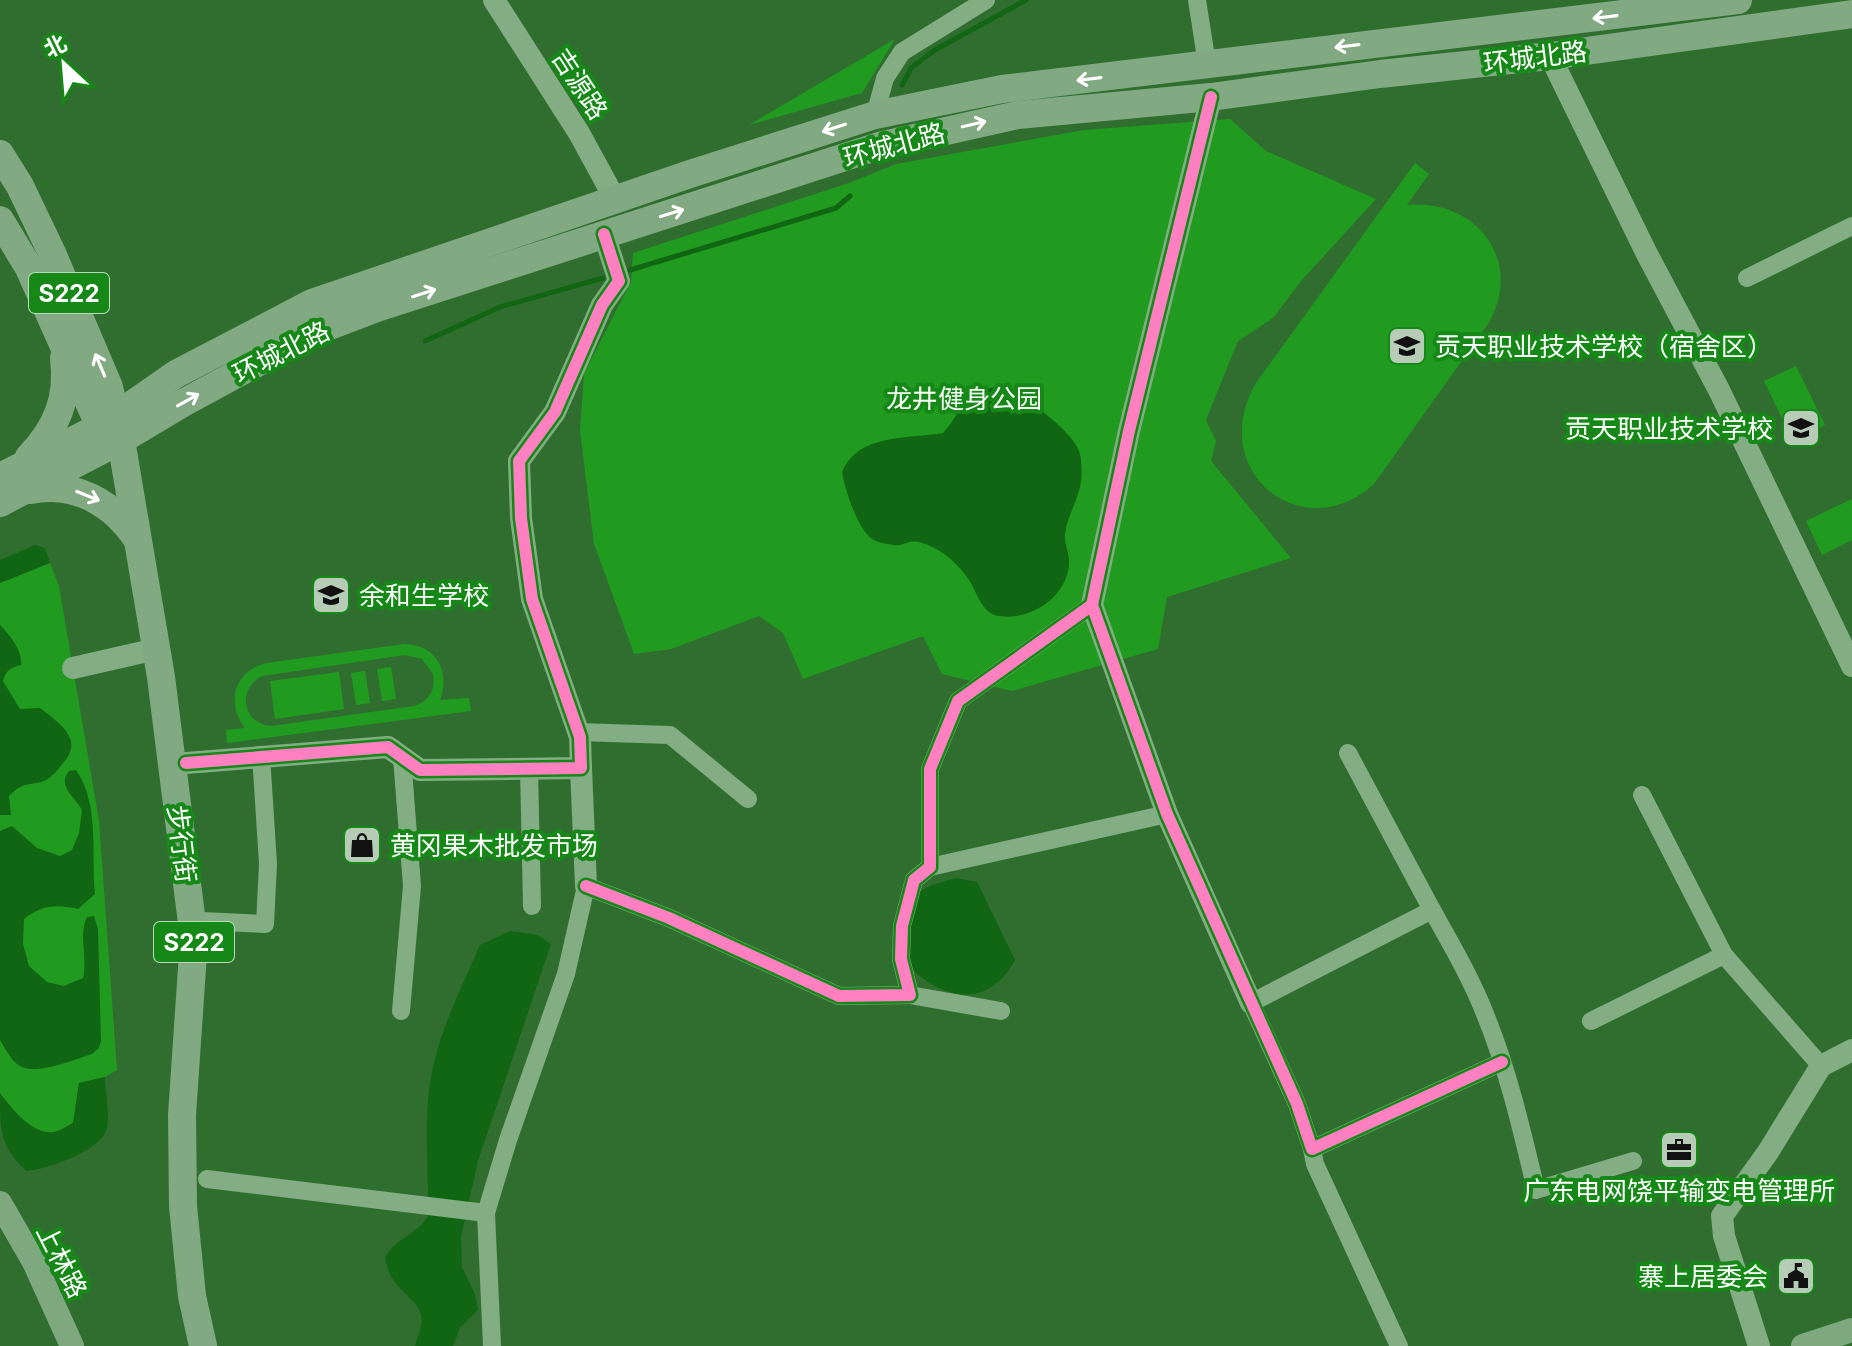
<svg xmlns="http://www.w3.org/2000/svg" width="1852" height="1346" font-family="Inter,'Noto Sans SC',sans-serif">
  <rect width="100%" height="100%" fill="#306e30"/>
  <g fill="#209b20" fill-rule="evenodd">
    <polygon points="895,39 862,93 749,125"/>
    <polygon points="1230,119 1266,151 1376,199 1301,281 1273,318 1238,341 1206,420 1216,441 1211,461 1291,558 1167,597 1158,649 1012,691 942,674 923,636 803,679 783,633 759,616 671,649 634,654 594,544 580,431 584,373 631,282 633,253 849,183 896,164 1084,130"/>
    <path d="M1415,163l14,11 -22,31c69,-7 118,56 81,119l-114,160c-71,65 -169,-13 -118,-101z"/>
    <polygon points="1796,366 1825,425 1793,441 1764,381"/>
    <polygon points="1852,499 1852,540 1822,555 1806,521"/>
    <path d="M50,563l9,23 40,235 18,249 -12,7 -26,6 -6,40c-6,3 -13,8 -19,9 -22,3 -42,-23 -54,-39v-510z"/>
    <path d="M404,644c32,0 47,28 36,56l29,-2 2,13 -244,32 -1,-13 19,-2c-20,-26 -10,-58 22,-65zM405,655l17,4 11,15c3,16 -4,27 -19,32l-143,20c-29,-3 -34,-37 -9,-50z"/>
    <polygon points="391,667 396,699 382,701 377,669"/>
    <polygon points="365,671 370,703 356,705 351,673"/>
    <polygon points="339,672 344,709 275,719 270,681"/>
  </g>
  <g fill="#116613">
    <path d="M1000,386c21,7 72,44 79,65 3,8 3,22 2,30 -2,18 -14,35 -16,53 -1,10 5,20 4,30 -2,32 -37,57 -70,52 -17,-2 -22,-24 -30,-36 -10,-15 -24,-28 -41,-35 -20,-9 -22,2 -35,0 -4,-1 -13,-2 -17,-4 -18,-7 -31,-52 -34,-69 17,-39 66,-33 101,-39 25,-26 10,-40 57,-47z"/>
    <polygon points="35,545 45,548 50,563 0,583 0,560"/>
    <path d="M0,625c11,12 22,24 21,40 -11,3 -15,5 -18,16l17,28 20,-1c19,15 45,31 23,55 -4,5 -9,12 -14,15 -14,10 -23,0 -40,18l2,19h-11z"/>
    <path d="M76,770c24,34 15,85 19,124l-17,15c-22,-5 -36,-4 -54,10l-1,25 6,22 18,16 17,4 19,-8c5,-20 -5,-43 4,-61l7,-1 4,13 3,112 -2,7 -7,6c-16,5 -56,22 -72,12 -8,-4 -15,-18 -20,-26v-209l12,-5 25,22 23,8 12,-6 7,-17 3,-23c-8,-14 -25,-24 -13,-39z"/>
    <path d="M956,878l21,4 38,78c-26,49 -72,41 -106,6v-47l9,-27 14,-7z"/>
    <path d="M510,931l28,4 13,9 -73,217 -17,76 1,30 13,27 3,16 -18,18 -7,18h-38c2,-10 9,-20 6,-31 -6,-21 -31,-24 -36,-58 12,-20 33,-23 43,-41 1,-49 -6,-100 5,-149 9,-42 30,-83 47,-122z"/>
    <path d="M105,1077c0,16 5,36 2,51 -4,22 -61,42 -81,43 -26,-26 -26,-40 -26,-78 12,16 32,42 54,39 6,-1 13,-6 19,-9l6,-40z"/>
  </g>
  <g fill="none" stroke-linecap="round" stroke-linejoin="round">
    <g stroke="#116613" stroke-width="5">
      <polyline points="902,85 911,68 935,50 1026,0"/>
      <polyline points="630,270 836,208 850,196"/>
      <polyline points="425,341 500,307 603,278"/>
    </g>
    <g stroke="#83ad83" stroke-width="18">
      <polyline points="1197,0 1207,64"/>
      <polyline points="875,115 885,78 902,52 986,0"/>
      <polyline points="1747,278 1852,226"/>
      <polyline points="578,732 670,735 748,799"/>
      <polyline points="1348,753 1432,910"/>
      <polyline points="529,769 532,906"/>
      <polyline points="1642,795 1724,955"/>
      <polyline points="930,867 1167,814"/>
      <polyline points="201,921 265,924 268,864 261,755"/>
      <polyline points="910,995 1001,1011"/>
      <polyline points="401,1011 412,886 402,757"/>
      <polyline points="1591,1021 1724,955 1821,1066"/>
      <path d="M1502,1062l-190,87 -15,-45 -46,-101 181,-93c19,34 39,68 53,104 23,56 37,117 51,176l97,-29"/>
      <polyline points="1312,1149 1315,1164 1399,1346"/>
      <polyline points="207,1179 486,1213"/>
      <polyline points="492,1346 486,1213 508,1140 566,974 586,886 669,918 839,996 910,995 901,959 902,926 914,880 930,867 930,769 958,701 1092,605"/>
    </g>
    <g stroke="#83ad83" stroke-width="22">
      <polyline points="494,0 579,133 615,199"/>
      <polyline points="1550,56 1647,254 1719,390 1852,666"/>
      <polyline points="1211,97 1129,431 1092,605 1167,814 1251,1003"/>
      <polyline points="73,668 152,650"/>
      <polyline points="186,763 388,747 420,770 581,768 580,737 532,599 521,518 519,461 555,412 602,305 619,281 604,234"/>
      <polyline points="581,768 586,886"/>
      <polyline points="1759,1346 1724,1236 1722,1216 1768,1152 1821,1066 1852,1050"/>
    </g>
    <g stroke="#7ea87e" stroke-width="24">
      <polyline points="0,1203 34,1262 72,1346"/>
      <polyline points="1803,1346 1852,1330"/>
    </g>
    <g stroke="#82aa82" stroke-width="28">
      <polyline points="0,154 20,186 52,253 109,387 121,440 161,677 194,939 182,1115 183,1206 192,1296 203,1346"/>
      <polyline points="0,220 29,268 100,427"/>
      <path d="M29,457c28,-29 40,-59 35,-99"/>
      <polyline points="0,477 100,427 176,374 312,303 690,174 875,115 1002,89 1738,0"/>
      <path d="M30,490c45,-9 83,13 107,49"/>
      <polyline points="0,503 121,440 183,403 314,332 377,308 879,146 1018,115 1211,97 1380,74 1550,56 1852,14"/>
    </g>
    <defs>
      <g id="cycleway">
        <polyline points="1211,97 1129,431 1092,605 1167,814 1297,1104 1312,1149 1502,1062"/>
        <polyline points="186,763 388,747 420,770 581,768 580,737 532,599 521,518 519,461 555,412 602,305 619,281 604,234"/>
        <polyline points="586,886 669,918 839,996 910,995 901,959 902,926 914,880 930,867 930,769 958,701 1092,605"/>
      </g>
    </defs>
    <use href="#cycleway" stroke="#168817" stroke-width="17"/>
    <use href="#cycleway" stroke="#ff80c0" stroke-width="12"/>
  </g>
  <defs><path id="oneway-shaft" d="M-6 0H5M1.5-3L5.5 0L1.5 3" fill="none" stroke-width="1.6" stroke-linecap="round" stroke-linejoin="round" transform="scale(2)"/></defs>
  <g stroke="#fff">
    <use href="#oneway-shaft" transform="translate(1605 17) rotate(173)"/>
    <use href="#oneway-shaft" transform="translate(1347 46) rotate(173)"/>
    <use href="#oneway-shaft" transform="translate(1089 79) rotate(173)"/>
    <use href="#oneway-shaft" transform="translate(974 124) rotate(-13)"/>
    <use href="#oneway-shaft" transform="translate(834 128) rotate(162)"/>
    <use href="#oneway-shaft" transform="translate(672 213) rotate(-17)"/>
    <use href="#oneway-shaft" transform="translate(424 293) rotate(-18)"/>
    <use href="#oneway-shaft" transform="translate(100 365) rotate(-113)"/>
    <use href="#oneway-shaft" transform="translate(188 400) rotate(-29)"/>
    <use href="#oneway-shaft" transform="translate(88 496) rotate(22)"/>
  </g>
  <defs>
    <symbol id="school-square" viewBox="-11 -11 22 22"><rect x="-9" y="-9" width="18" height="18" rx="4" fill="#b7ccb7" stroke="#168817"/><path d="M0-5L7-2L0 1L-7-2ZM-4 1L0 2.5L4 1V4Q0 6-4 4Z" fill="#111"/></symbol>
    <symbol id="shop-square" viewBox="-11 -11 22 22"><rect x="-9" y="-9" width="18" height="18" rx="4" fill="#b7ccb7" stroke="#168817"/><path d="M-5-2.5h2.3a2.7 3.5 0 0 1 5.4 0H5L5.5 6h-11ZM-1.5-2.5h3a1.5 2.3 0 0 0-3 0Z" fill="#111"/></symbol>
    <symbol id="office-square" viewBox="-11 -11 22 22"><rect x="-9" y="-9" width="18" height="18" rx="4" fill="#b7ccb7" stroke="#168817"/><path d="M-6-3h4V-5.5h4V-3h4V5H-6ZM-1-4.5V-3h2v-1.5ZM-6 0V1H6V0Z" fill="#111"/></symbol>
    <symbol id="civic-square" viewBox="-11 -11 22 22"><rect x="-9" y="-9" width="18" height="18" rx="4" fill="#b7ccb7" stroke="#168817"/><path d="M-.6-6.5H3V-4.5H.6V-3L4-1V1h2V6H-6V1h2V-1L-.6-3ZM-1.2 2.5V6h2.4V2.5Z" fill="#111"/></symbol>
  </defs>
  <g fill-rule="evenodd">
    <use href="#school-square" x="1385" y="324" width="44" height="44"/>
    <use href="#school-square" x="1779" y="406" width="44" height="44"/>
    <use href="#school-square" x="309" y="573" width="44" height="44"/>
    <use href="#shop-square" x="340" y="823" width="44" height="44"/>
    <use href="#office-square" x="1657" y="1128" width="44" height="44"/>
    <use href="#civic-square" x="1774" y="1254" width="44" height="44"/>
  </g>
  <g text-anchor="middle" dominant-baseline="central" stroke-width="8" stroke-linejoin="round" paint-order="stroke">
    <g fill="#168817" stroke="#b9dbb9" stroke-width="2">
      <rect x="29" y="273" width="80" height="40" rx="6"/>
      <rect x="154" y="922" width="80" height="40" rx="6"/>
    </g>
    <g font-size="24" font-weight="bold" fill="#fff">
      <text x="69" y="293">S222</text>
      <text x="194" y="942">S222</text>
    </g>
    <g font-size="26" fill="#fff" stroke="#168817">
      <text transform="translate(1535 57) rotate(-7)">环城北路</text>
      <text transform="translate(580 84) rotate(57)">吉源路</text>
      <text transform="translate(894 145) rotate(-15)">环城北路</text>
      <text transform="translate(281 352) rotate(-27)">环城北路</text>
      <text transform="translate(182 844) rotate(83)">步行街</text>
      <text transform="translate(62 1261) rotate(63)">上林路</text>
    </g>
    <g font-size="26" fill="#fff" stroke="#168817" text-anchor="start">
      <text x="1435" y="346">贡天职业技术学校（宿舍区）</text>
      <text x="1773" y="428" text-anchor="end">贡天职业技术学校</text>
      <text x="359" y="595">余和生学校</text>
      <text x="390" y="845">黄冈果木批发市场</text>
      <text x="1679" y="1190" text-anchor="middle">广东电网饶平输变电管理所</text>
      <text x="1768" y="1276" text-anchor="end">寨上居委会</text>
    </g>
    <g font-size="26" fill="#f9fef9" stroke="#168817">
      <text x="964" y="398">龙井健身公园</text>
    </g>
  </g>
  <g transform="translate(64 64) rotate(334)" stroke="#168817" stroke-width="6" paint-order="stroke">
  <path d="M0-6L14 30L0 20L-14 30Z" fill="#ffffff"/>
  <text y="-12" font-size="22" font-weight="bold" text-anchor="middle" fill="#ffffff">北</text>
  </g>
</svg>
